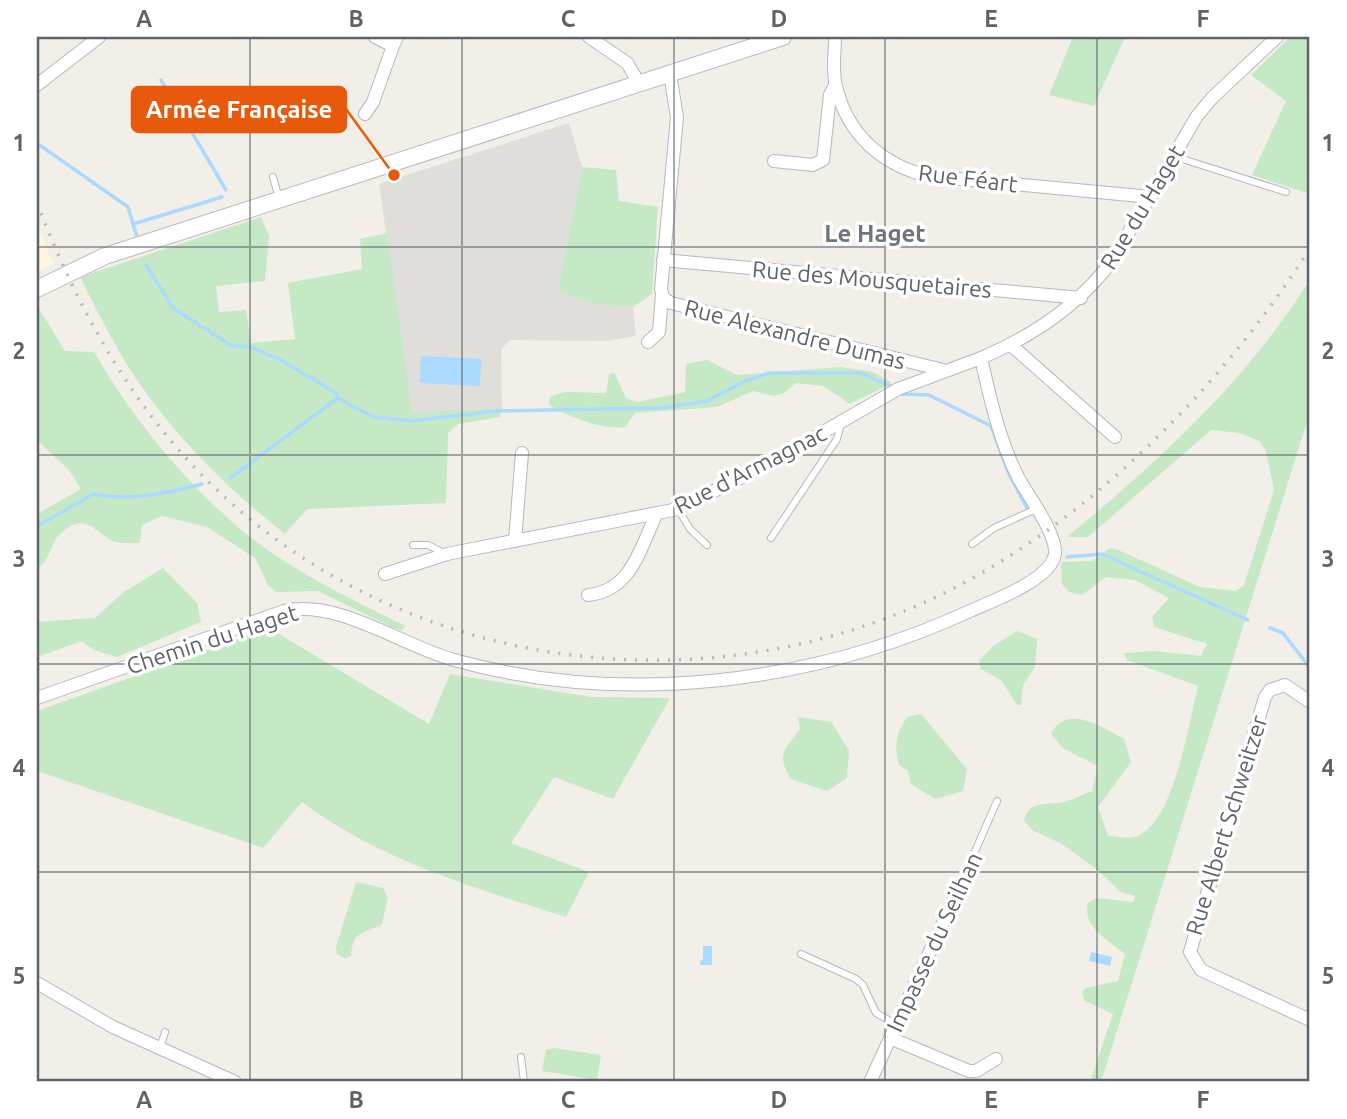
<svg xmlns="http://www.w3.org/2000/svg" width="1347" height="1119" font-family="Ubuntu,sans-serif">
  <rect width="100%" height="100%" fill="#f1efe8"/>
  <polygon fill="#fef7e0" points="37,224 53,264 37,272"/>
  <polygon fill="#e0deda" points="569,123 582,167 558,292 600,305 633,307 636,336 607,341 510,340 501,349 502,408 412,414 379,184"/>
  <g fill="#c5e8c5">
    <polygon points="1073,37 1125,37 1094,106 1049,95"/>
    <polygon points="1290,37 1310,37 1310,194 1252,175 1286,101 1251,75"/>
    <polygon points="582,167 616,170 619,201 658,207 652,294 633,307 600,305 558,292"/>
    <path d="M261,217l8,19 -4,45 -49,5 3,26 27,-2 5,33 44,-4 -7,-56 74,-14 -2,-30 27,-6 25,180 90,-5 -2,9 -42,7 -10,9 -2,70 -139,6 -22,25c-58,-45 -114,-102 -154,-163 -19,-30 -35,-63 -51,-94z"/>
    <path d="M1310,279v133l-209,670h-11l23,-68 -28,-13 -3,-9 4,-4 32,-7 7,-27c-16,-14 -43,-26 -37,-51l8,-5 37,4 2,-6 -14,-4 -22,-21 -37,-27 -30,-14 -8,-10c5,-21 24,-14 40,-18 9,-2 19,-8 28,-11l6,-25 -34,-17 -13,-15c15,-31 51,-7 73,5l7,23 -33,45 10,29c7,0 19,3 27,1 39,-12 54,-115 63,-151l-71,-26 -3,-7 31,-2 46,5 6,-12 -53,-17 -2,-10 17,-19 -34,-18 -29,-3 -24,18 -13,-3 -7,-8 -1,-22 32,-1 17,-13 6,1 84,38 36,4 8,-6 30,-95 -8,-39 -7,-10 -19,-8 -29,-3 -123,107h-21c91,-75 181,-157 243,-258z"/>
    <path d="M39,309l26,42 29,1c36,62 84,122 138,170 50,44 114,75 174,104l-4,4 -8,-2 -76,-37 -42,1 -8,-7 -13,-27 -48,-31 -45,-11 -20,9 -2,18c-8,0 -20,1 -27,-2 -19,-9 -27,-30 -52,-8 -12,11 -10,28 -24,35v-54l44,-25 -11,-18 -33,-31v-130z"/>
    <path d="M707,360l30,15 104,-8 32,5 19,11 -42,21 -27,-18 -27,-3 -12,10 -10,3 -21,-5 -36,16 -82,6 -10,14c-23,3 -56,-10 -76,-22l1,-8 15,-5 41,1 3,-18 5,-3 12,26 12,4 47,-10 1,-28z"/>
    <polygon points="163,568 197,603 201,622 117,657 94,650 82,641 37,657 37,622 95,618 124,592"/>
    <path d="M269,628l160,96 21,-50 141,23 79,1 -57,101 -59,-22 -43,66 78,29 -23,45c-91,-29 -187,-57 -264,-115l-39,46 -226,-77v-60z"/>
    <polygon points="1017,631 1037,639 1035,667 1023,685 1021,705 1017,705 1001,680 981,669 979,661 993,646"/>
    <path d="M921,714l46,55 -4,22 -28,8 -24,-15 -3,-13 -9,-6c-5,-21 -3,-30 8,-48z"/>
    <path d="M798,717l33,5 18,28 -2,28 -20,13 -36,-12c-15,-25 -7,-28 9,-50z"/>
    <path d="M356,882l27,6 5,9 -6,27c-20,11 -29,6 -31,32l-6,2 -8,-4 -1,-7z"/>
    <polygon points="554,1048 601,1055 597,1080 542,1071 546,1050"/>
  </g>
  <g fill="#aadaff">
    <polygon points="421,356 481,359 480,386 420,383"/>
    <polygon points="703,946 712,946 712,965 700,965 700,961 703,960"/>
    <polygon points="1091,952 1112,957 1110,966 1089,961"/>
  </g>
  <g fill="none" stroke-linecap="round" stroke-linejoin="round">
    <g stroke="#aadaff" stroke-width="3.5">
      <polyline points="161,80 226,190"/>
      <polyline points="38,144 128,207 137,237"/>
      <polyline points="133,224 222,197"/>
      <polyline points="146,265 173,308 232,346 251,347 281,360 336,393 338,398 373,417 411,421 496,411 660,408 707,401 743,382 769,373 860,373 891,386"/>
      <polyline points="902,394 929,395 991,426 1008,472 1028,510"/>
      <polyline points="230,478 338,398"/>
      <path d="M37,526l57,-32c34,8 74,-1 108,-10"/>
      <polyline points="1067,557 1102,554 1248,620"/>
      <polyline points="1270,628 1283,633 1310,668"/>
    </g>
    <defs>
      <g id="service">
        <polyline points="1173,156 1286,192"/>
        <polyline points="273,177 279,198"/>
        <polyline points="678,509 690,529 707,545"/>
        <polyline points="771,538 837,439 841,424"/>
        <polyline points="972,544 994,528 1036,509"/>
        <polyline points="413,545 428,545 444,553"/>
        <polyline points="956,895 997,801"/>
        <polyline points="801,954 856,979 863,985 876,1013 896,1024"/>
        <polyline points="160,1048 165,1032"/>
        <polyline points="521,1057 524,1082"/>
      </g>
      <g id="minor">
        <polyline points="375,37 393,46 397,37"/>
        <polyline points="589,37 627,63 639,83"/>
        <path d="M835,37c0,15 -3,34 1,49 11,48 46,79 92,90l223,21"/>
        <polyline points="670,74 677,117 661,289 663,298 671,303 943,370"/>
        <polyline points="37,85 99,37"/>
        <polyline points="365,114 373,102 393,46"/>
        <polyline points="774,161 813,165 823,160 830,95 835,85"/>
        <polyline points="663,260 1081,298"/>
        <polyline points="648,342 659,332 662,294"/>
        <polyline points="1011,345 1115,437"/>
        <polyline points="515,541 522,453"/>
        <polyline points="385,574 447,554 678,509 768,464 898,389 981,358"/>
        <path d="M588,595c43,-4 52,-46 68,-80"/>
        <path d="M37,698l247,-87c55,-12 116,34 170,49 169,47 357,24 516,-49 22,-10 81,-31 85,-57 2,-20 -26,-57 -36,-75 -19,-36 -29,-81 -38,-121 52,-22 97,-52 131,-97l85,-145 15,-18 65,-61"/>
        <polyline points="1310,702 1285,685 1270,690 1265,697 1190,952 1201,970 1310,1020"/>
        <polyline points="37,983 113,1027 235,1082"/>
        <polyline points="890,1038 969,1071 976,1071 996,1059"/>
        <polyline points="870,1082 956,895"/>
      </g>
      <polyline id="secondary" points="37,289 105,256 783,37"/>
    </defs>
    <use href="#service" stroke="#b5b8bc" stroke-width="8"/>
    <use href="#minor" stroke="#b5b8bc" stroke-width="14"/>
    <use href="#secondary" stroke="#b6babf" stroke-width="18"/>
    <use href="#service" stroke="#fff" stroke-width="6"/>
    <use href="#minor" stroke="#fff" stroke-width="12"/>
    <use href="#secondary" stroke="#fff" stroke-width="16"/>
    <path stroke="#b6b7b8" stroke-width="3.5" stroke-dasharray="2 9" stroke-linecap="butt" d="M37,203c38,98 86,189 159,266 177,186 458,239 696,147 169,-65 323,-217 418,-368"/>
  </g>
  <path fill="none" stroke="#5f6368" stroke-width="2" stroke-opacity="0.55" d="M250,37v1045M462,37v1045M674,37v1045M885,37v1045M1097,37v1045M37,247h1273M37,455h1273M37,664h1273M37,872h1273"/>
  <g text-anchor="middle" dominant-baseline="central" stroke-width="7" stroke-linejoin="round" paint-order="stroke">
    <g font-size="23" fill="#5f6368" stroke="#fff">
      <text transform="translate(968 178) rotate(7)">Rue Féart</text>
      <text transform="translate(1142 207) rotate(-59)">Rue du Haget</text>
      <text transform="translate(872 279) rotate(5)">Rue des Mousquetaires</text>
      <text transform="translate(795 334) rotate(14)">Rue Alexandre Dumas</text>
      <text transform="translate(750 469) rotate(-27)">Rue d'Armagnac</text>
      <text transform="translate(212 639) rotate(-18)">Chemin du Haget</text>
      <text transform="translate(1226 825) rotate(-73)">Rue Albert Schweitzer</text>
      <text transform="translate(934 942) rotate(-65)">Impasse du Seilhan</text>
    </g>
    <g font-size="24" font-weight="bold" fill="#70757a" stroke="#fff">
      <text x="875" y="233">Le Haget</text>
    </g>
  </g>
  <path fill="none" stroke="#e8590c" stroke-width="2.5" d="M394 175L346 109"/>
  <circle fill="#e8590c" stroke="#fff" stroke-width="2.5" cx="394" cy="175" r="7"/>
  <rect fill="#e8590c" stroke="#e8590c" stroke-width="2.5" x="132" y="87" width="214" height="45" rx="7"/>
  <g font-size="24" text-anchor="middle" font-weight="bold" fill="#fff">
    <text x="239" y="118">Armée Française</text>
  </g>
  <rect width="1347" height="1119" fill="none" stroke="#ffffff" stroke-width="77"/>
  <rect x="38" y="38" width="1270" height="1042" fill="none" stroke="#5f6368" stroke-width="2.5"/>
  <g font-size="23" text-anchor="middle" font-weight="bold" fill="#5f6368">
    <text x="144" y="27">A</text>
    <text x="356" y="27">B</text>
    <text x="568" y="27">C</text>
    <text x="779" y="27">D</text>
    <text x="991" y="27">E</text>
    <text x="1203" y="27">F</text>
    <text x="19" y="151">1</text>
    <text x="1328" y="151">1</text>
    <text x="19" y="359">2</text>
    <text x="1328" y="359">2</text>
    <text x="19" y="567">3</text>
    <text x="1328" y="567">3</text>
    <text x="19" y="776">4</text>
    <text x="1328" y="776">4</text>
    <text x="19" y="984">5</text>
    <text x="1328" y="984">5</text>
    <text x="144" y="1108">A</text>
    <text x="356" y="1108">B</text>
    <text x="568" y="1108">C</text>
    <text x="779" y="1108">D</text>
    <text x="991" y="1108">E</text>
    <text x="1203" y="1108">F</text>
  </g>
</svg>
